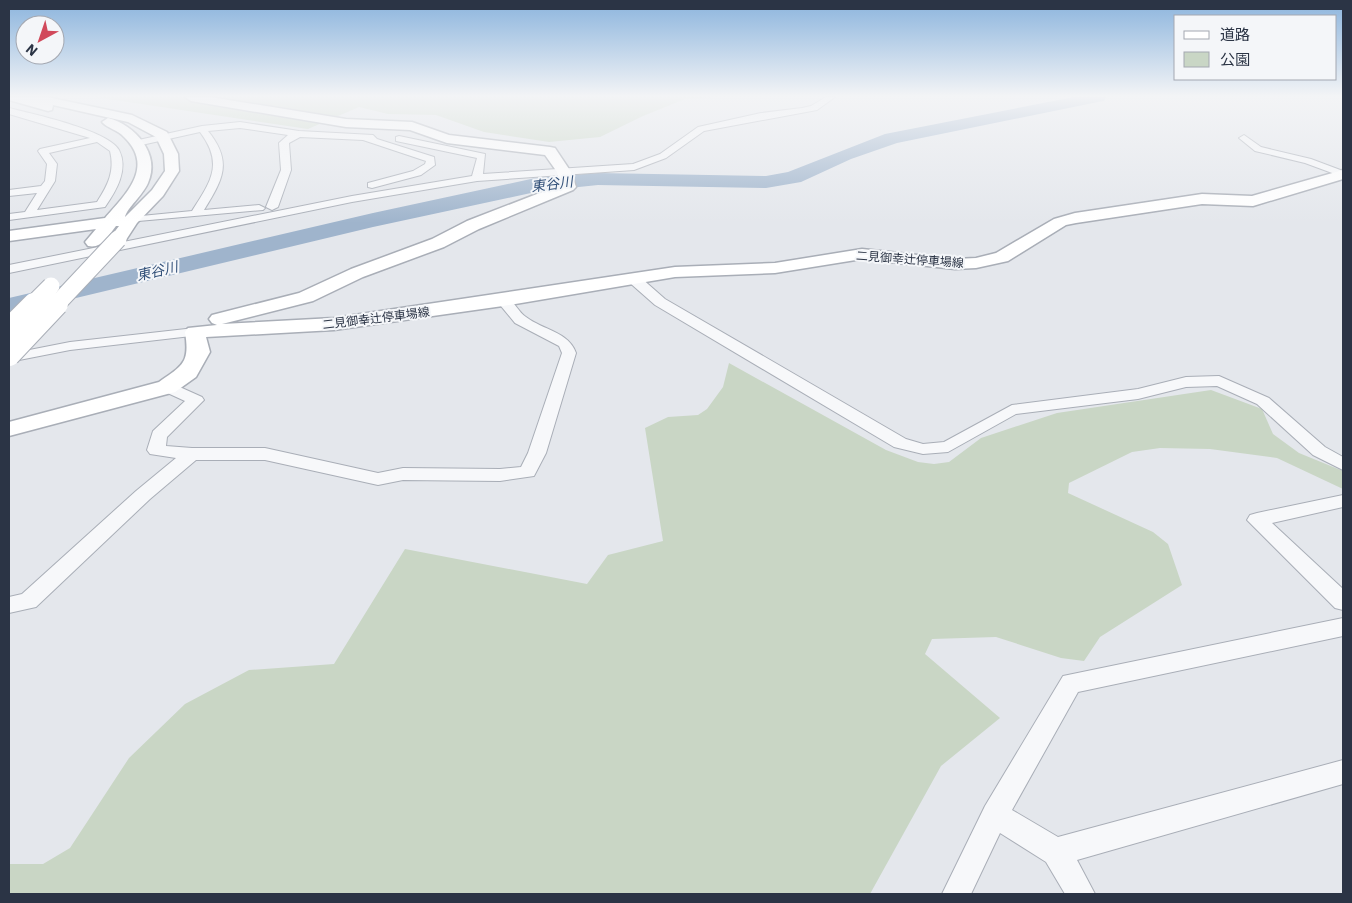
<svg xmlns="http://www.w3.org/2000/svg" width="1352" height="903" font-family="'IBM Plex Sans','Noto Sans JP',sans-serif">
  <rect width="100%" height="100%" fill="#e4e7ec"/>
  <g fill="#c9d6c5">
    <polygon points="95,97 719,97 685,99 643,116 600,137 549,142 484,132 436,115 388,114 359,107 308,129"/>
    <polygon points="729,363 886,450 918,462 934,464 949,462 981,438 1057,413 1211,390 1262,409 1273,434 1299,453 1343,471 1343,489 1277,458 1210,449 1160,448 1132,452 1069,483 1068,493 1153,532 1168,544 1182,585 1100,637 1084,661 1061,658 996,637 932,639 925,654 1000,718 941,766 870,894 9,894 9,864 43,864 70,848 129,758 185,704 249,670 334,664 405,549 587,584 608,555 663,541 645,428 668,417 698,415 707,409 723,387"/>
  </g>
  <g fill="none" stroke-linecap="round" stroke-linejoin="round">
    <polygon fill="#9fb4cc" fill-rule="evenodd" points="1074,97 1106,97 1104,101 1098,102 897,143 851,159 801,182 766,188 598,185 540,191 373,227 9,314 9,298 373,213 540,177 598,173 766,176 788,172 885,134"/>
    <defs>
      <g id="street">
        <polygon points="826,97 835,97 817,110 704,131 666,158 634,170 477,181 352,202 9,273 9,265 352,196 472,176 477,158 396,141 396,137 399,136 485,154 483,174 633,164 660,154 698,127 761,113 802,108 811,106"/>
        <path d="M9,108c23,6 99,22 110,42 10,20 -3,41 -14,57l-96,13v-6l16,-2 12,-19 -28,3v-6l32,-4 4,-5 2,-17 -9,-13 2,-2 50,-11 -81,-24zM97,142l13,9c5,20 -2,34 -13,51l-60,8 18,-29 2,-17 -8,-11z"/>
        <path d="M240,122l59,9 74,4 4,4 57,18 1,8 -14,10 -49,13 -4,-1v-4l45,-12 12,-7 1,-3 -63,-21 -63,-3 -11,6 2,27 -13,37 -6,3 -6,-3 15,-37 -2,-27 9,-8 -48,-7 -32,3c25,31 15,48 -4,79l55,-5 6,3 -2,2 -136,12 -2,-2 6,-3 61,-6c19,-30 32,-47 8,-79l-63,14 -3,-1v-4l68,-15z"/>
        <polygon points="1244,135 1261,147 1311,159 1343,171 1343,177 1305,163 1255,151 1239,138"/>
        <polygon points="635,276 640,277 665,299 906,439 923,444 944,442 1012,405 1138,389 1186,377 1219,376 1269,398 1325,447 1343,457 1343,470 1313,455 1257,404 1217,386 1186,387 1138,399 1016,414 948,452 923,454 894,447 655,305 630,283 629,280 630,277"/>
        <path d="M503,296c11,3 14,15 23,21 17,13 43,15 50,36l-30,100 -12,23 -34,5 -97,-1 -25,5 -113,-25h-69l-46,39 -114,108 -27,6v-16l13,-3 114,-103 40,-33 -26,-4 -3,-4 6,-19 32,-30 -24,-11 -2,-3 2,-3h12l29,13 2,3 -37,37 -1,9 26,2h73l113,25 25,-5 97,1 21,-2 7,-14 34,-100 -3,-7 -44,-23 -19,-23z"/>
        <polygon points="195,328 200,329 202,332 200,335 70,350 9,362 9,354 70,342"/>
        <polygon points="1343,495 1343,507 1272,523 1343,589 1343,610 1335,608 1247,520 1250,515 1257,513"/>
        <polygon points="1343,618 1343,636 1078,692 1012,810 1058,837 1343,760 1343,784 1077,860 1095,894 1065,894 1046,862 1000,833 971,894 942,894 985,806 1063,676"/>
      </g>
      <g id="secondary">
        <path d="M9,97h38l85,18 35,17 11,22 1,17 -16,25 -26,27 -13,20h-12l-3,-4 10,-13h-3c-8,10 -14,23 -28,20l-3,-4 11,-13 -87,12v-10l96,-13c21,-24 50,-51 19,-81 -6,-7 -17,-9 -22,-15l6,-4c27,7 53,36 40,65 -5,12 -21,25 -23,34l27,-27 13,-19 -1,-17 -8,-17 -28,-15 -75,-17 -1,5 -4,1 -39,-11z"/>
        <path d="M185,97h25l136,22 66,3 37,13 101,12 5,1 16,24 5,15 -3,3 -94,39 -35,18 -81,30 -50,24 -91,23 112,-6 341,-51 100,-4 87,-14 93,10 21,-1 20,-5 58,-34 21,-6 127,-19 50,2 91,-26v9l-90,27 -51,-2 -126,19 -10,2 -58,36 -32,7 -21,1 -93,-10 -87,14 -100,4 -172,29 -169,24 -128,7 4,15 -14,25 -21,15 -166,44v-14l150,-40c24,-17 31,-19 26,-50l3,-4 29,-3 -5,-2 -3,-4 3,-4 87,-22 52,-24 81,-30 35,-18 93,-36 -3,-13 -12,-17 -98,-12 -37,-13 -64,-3 -155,-26z"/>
      </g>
    </defs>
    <use href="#street" stroke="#a9aeb7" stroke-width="2"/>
    <use href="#secondary" stroke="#a9aeb7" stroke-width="3"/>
    <use href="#street" fill="#f7f8fa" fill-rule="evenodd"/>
    <use href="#secondary" fill="#fff" fill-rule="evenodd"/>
    <defs>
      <g id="secondary-bridge-far1">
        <polyline points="32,305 51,286"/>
        <polyline points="56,305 118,239"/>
      </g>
      <g id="secondary-bridge">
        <polyline points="9,329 34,304"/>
        <polyline points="9,355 57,304"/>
      </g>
    </defs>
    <use href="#secondary-bridge-far1" stroke="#a9aeb7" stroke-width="19" stroke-linecap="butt"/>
    <use href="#secondary-bridge" stroke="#a9aeb7" stroke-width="24" stroke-linecap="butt"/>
    <use href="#secondary-bridge-far1" stroke="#fff" stroke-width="17"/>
    <use href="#secondary-bridge" stroke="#fff" stroke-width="22"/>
  </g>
  <linearGradient id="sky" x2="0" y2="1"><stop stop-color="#8bb4dd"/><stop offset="0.43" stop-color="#f3f4f6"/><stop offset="1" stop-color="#f3f4f6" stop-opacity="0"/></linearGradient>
  <rect width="1352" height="223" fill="url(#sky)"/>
  <g text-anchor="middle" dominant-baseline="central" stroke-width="4" stroke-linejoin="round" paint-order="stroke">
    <g font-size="12" fill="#2b3445" stroke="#f4f6f9">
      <text transform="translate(910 259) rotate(4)">二見御幸辻停車場線</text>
      <text transform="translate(376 318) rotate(-7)">二見御幸辻停車場線</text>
    </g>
    <g font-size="14" font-style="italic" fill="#34527a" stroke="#f4f6f9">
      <text transform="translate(552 184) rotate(-7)">東谷川</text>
      <text transform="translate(157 271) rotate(-13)">東谷川</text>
    </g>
  </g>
  <rect width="1352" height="903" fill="none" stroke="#2b3445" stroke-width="20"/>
  <rect x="1174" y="15" width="162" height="65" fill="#f4f6f9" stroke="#a4a8b1"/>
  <rect x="1184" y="31" width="25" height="8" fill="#ffffff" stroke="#a4a8b1"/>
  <text x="1220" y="40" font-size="15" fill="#2b3445">道路</text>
  <rect x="1184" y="52" width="25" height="15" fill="#c9d6c5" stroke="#a4a8b1"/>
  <text x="1220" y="65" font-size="15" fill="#2b3445">公園</text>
  <g transform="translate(40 40) rotate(220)"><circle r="24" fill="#f4f6f9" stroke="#a4a8b1"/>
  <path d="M0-4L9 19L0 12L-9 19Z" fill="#d1495b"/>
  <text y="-8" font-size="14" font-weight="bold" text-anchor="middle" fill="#2b3445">N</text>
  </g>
</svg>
